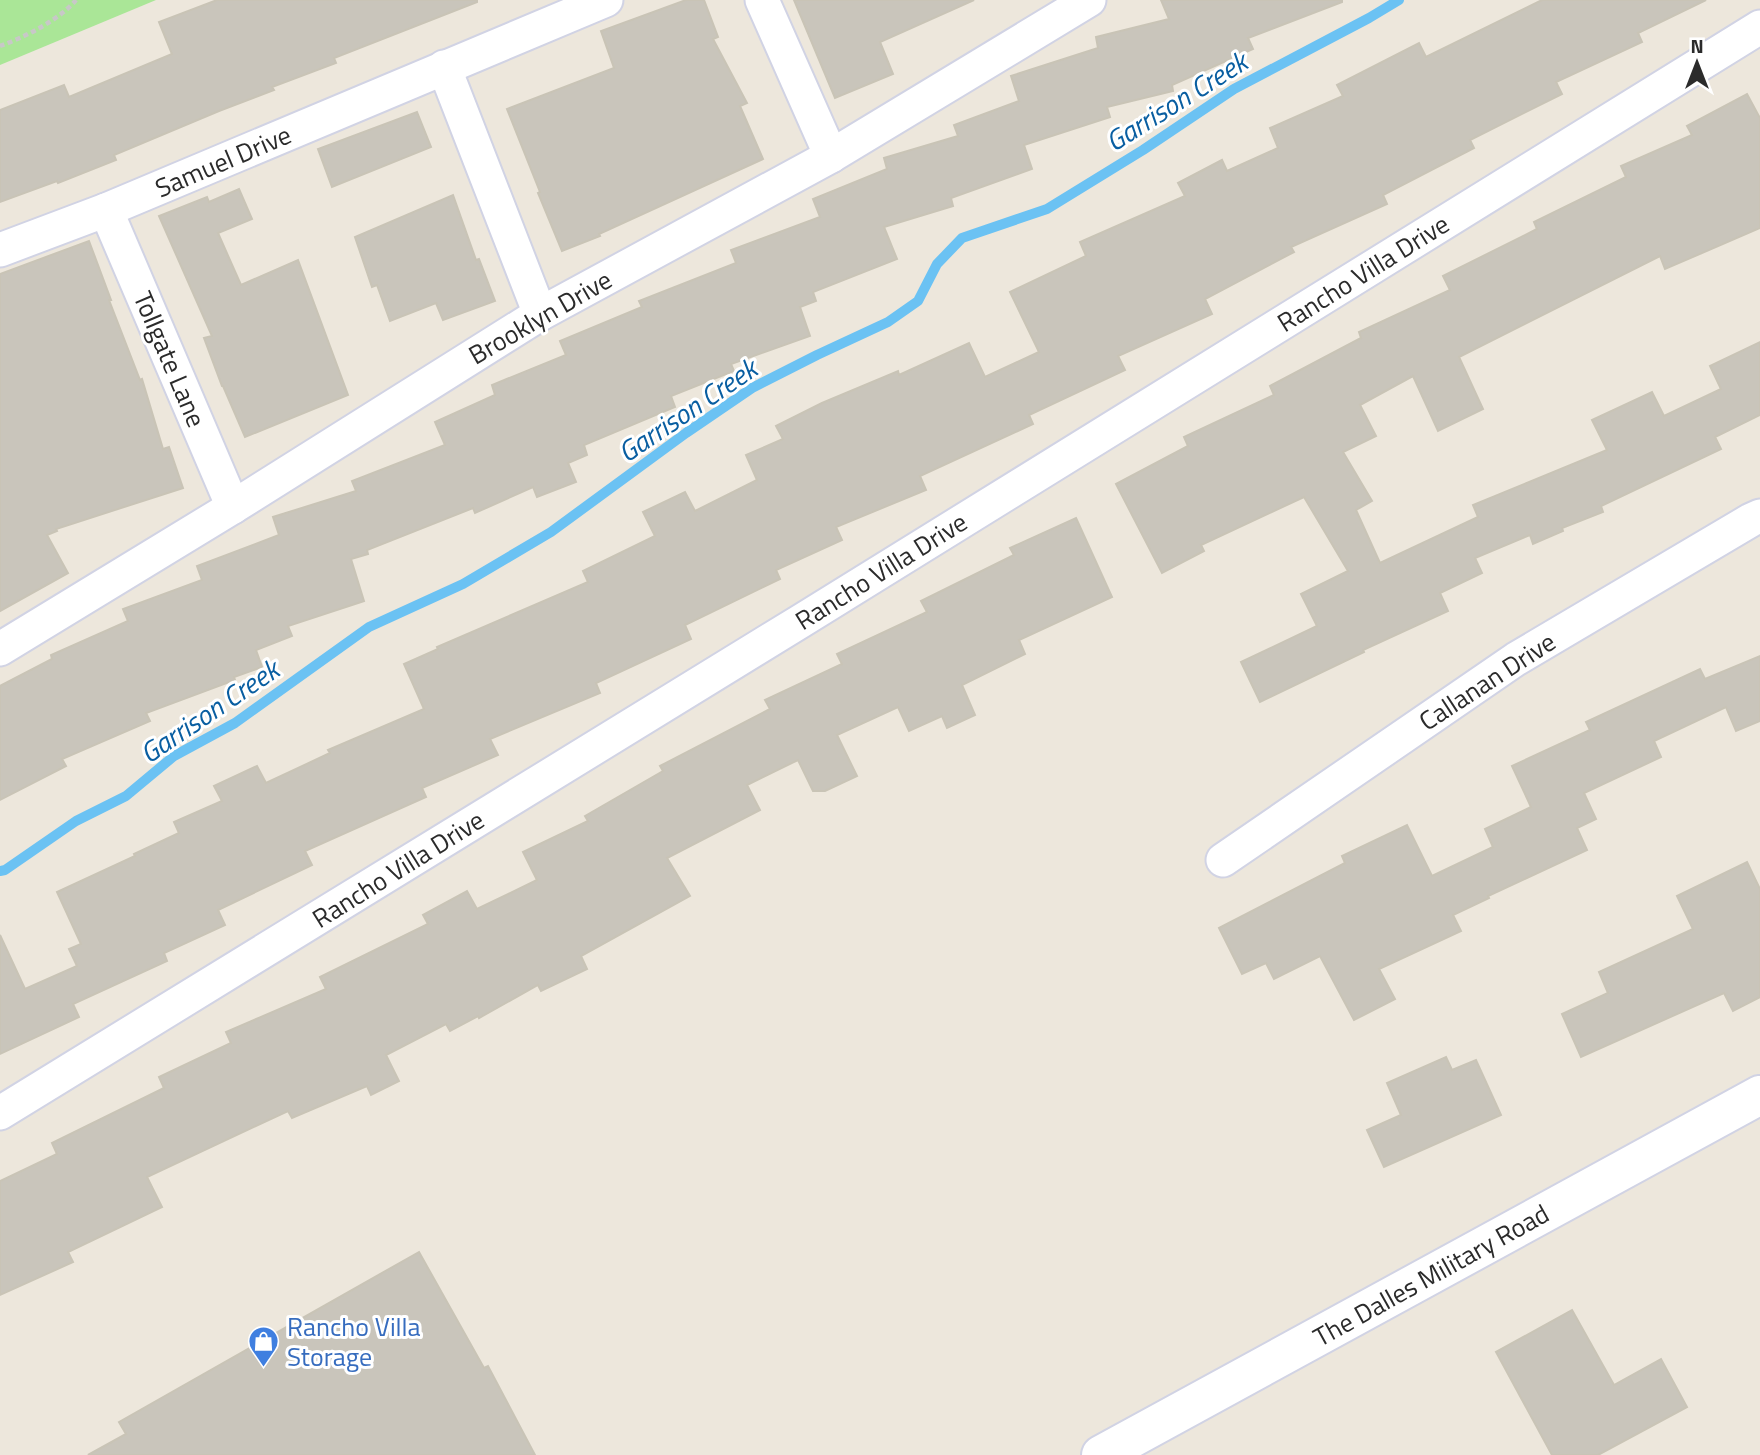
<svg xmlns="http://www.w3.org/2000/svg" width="1760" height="1455" font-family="'Titillium Web',sans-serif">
  <rect width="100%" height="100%" fill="#ede7dc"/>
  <polygon fill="#aae697" points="0,0 156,0 0,65"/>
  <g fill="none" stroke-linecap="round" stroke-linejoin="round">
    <polyline stroke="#6bc2f3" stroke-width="10" points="0,871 5,870 76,821 126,796 174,756 235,723 369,627 463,584 551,532 686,433 752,388 817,355 888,322 918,301 937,264 962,238 1047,209 1143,150 1234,89 1369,18 1399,0"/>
  </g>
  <g fill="#c9c5bb" stroke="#c9c4b6" stroke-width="2">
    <polygon points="217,0 477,0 477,2 334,58 336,63 272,87 274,90 219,111 114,155 116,160 58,183 57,181 0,202 0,110 64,85 69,97 172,54 159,22"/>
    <polygon points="686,0 704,0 718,37 713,39 747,103 740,106 763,159 599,234 600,236 562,251 538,193 540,192 507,109 614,68 601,31"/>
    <polygon points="794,0 974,0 880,42 893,74 835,98"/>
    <polygon points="1161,0 1342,0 1342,2 1248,38 1253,49 1172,85 1173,91 1107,107 1110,117 1024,145 1032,169 951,198 953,206 884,227 897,259 813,292 816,301 800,307 810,336 731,364 734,371 671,396 675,407 584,445 587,455 568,463 576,482 537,497 533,487 475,513 473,508 367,550 368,554 351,559 364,601 288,626 292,636 256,650 262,667 234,677 235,680 146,713 150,721 62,759 66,766 0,800 0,686 52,659 51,655 128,621 123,609 202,580 197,566 279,535 273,517 356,491 352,481 445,445 435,422 495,395 492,385 566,355 560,341 642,307 639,301 736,263 731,250 820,217 813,199 887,169 884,158 958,136 954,125 1019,101 1011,76 1098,48 1096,37 1169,19"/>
    <polygon points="1542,0 1706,0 1638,33 1642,42 1556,82 1562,94 1470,140 1474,148 1383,195 1387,204 1291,247 1294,252 1205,299 1212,314 1118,356 1125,370 1029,415 1033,424 920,476 926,490 836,527 842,540 776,570 780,579 685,625 691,639 596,683 600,693 490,739 498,755 422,788 426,797 305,851 312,865 218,910 225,925 164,953 167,961 73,1004 79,1017 0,1054 0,935 25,989 77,966 69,949 81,944 57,892 135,856 134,854 179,833 174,822 222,801 214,786 257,766 266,783 330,753 328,750 424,709 404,664 438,649 437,647 588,582 583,571 655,536 643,512 685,492 695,511 757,480 746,455 783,439 776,426 822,403 898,371 899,375 969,343 985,377 1039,352 1010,292 1086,256 1080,242 1185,196 1178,183 1222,160 1227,171 1278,148 1270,128 1343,96 1337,85 1419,43 1426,57"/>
    <polygon points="1747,94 1760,118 1760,228 1665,269 1660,256 1459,357 1483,409 1438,431 1413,376 1360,405 1376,436 1343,452 1372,501 1356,510 1380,563 1478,517 1473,505 1607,450 1592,420 1652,392 1664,416 1721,389 1710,366 1760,342 1760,415 1715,437 1721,449 1601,506 1603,512 1562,528 1563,531 1533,544 1530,535 1475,558 1482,573 1440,593 1448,611 1363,650 1364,652 1260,702 1241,662 1317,626 1301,594 1348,571 1304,497 1201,545 1204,551 1162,573 1116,484 1188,446 1184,437 1274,395 1270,386 1361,338 1359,332 1450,290 1443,276 1537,229 1534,222 1626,177 1621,166 1692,135 1687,126"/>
    <polygon points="417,112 431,147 332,187 318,149"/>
    <polygon points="239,189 252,219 218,233 241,285 298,260 348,395 245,437 223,386 222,386 204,338 212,336 159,216 207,197 209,202"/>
    <polygon points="453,195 476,260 479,259 495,301 443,320 436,303 390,321 377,285 372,287 355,237"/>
    <polygon points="89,241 111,300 109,300 140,380 142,379 163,449 169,447 183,488 56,529 57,531 47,535 68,573 0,611 0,274"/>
    <polygon points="1076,518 1112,597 1019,640 1025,654 962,685 975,715 947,728 942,716 909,731 898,707 837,735 857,776 825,791 813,791 798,760 747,785 760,810 667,858 690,896 581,956 587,969 541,991 538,985 479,1018 478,1016 450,1031 446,1024 386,1055 399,1081 371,1095 367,1086 292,1118 288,1111 147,1177 162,1207 68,1252 73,1262 0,1295 0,1181 57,1154 52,1143 164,1088 159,1077 231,1043 226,1032 326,989 320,977 428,924 423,915 467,891 477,909 537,880 523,852 588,821 585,816 663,771 660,766 770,709 765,700 842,664 837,654 927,612 921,601 1014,555 1010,548"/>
    <polygon points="1760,656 1760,721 1736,731 1726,707 1654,741 1661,757 1584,793 1596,819 1577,828 1587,850 1488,896 1489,898 1453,915 1461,931 1379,969 1395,999 1354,1020 1320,956 1274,979 1266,963 1242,974 1219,928 1345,863 1342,856 1407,825 1432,876 1493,847 1485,829 1531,807 1512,766 1590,730 1586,722 1700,669 1705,679"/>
    <polygon points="1747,862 1760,889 1760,997 1733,1011 1724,993 1581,1057 1562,1014 1608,993 1599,972 1693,929 1677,896"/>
    <polygon points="1446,1057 1452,1070 1476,1060 1501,1115 1384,1167 1367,1130 1401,1115 1387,1083"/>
    <polygon points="419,1252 484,1368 488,1366 535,1455 88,1455 126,1434 119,1422"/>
    <polygon points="1572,1310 1614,1385 1661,1359 1687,1407 1598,1455 1552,1455 1496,1352"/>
  </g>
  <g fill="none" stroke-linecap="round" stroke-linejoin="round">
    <defs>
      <g id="street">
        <polyline points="762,0 831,156"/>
        <polyline points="444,67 540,314"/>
        <polyline points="106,210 233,507"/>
        <polyline points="0,250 106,210 606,0"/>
        <polyline points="0,649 233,507 540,314 831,156 1089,0"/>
        <polyline points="1223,860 1516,659 1751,520 1760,516"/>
        <polyline points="0,1113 801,621 1760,27"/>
      </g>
      <polyline id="secondary" points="1101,1455 1760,1095"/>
    </defs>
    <use href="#street" stroke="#d1d3e4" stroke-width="37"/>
    <use href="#secondary" stroke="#d1d3e4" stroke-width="42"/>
    <path stroke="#c8c8c8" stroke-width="4.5" stroke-dasharray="5 3.5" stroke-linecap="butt" d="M0,46c25,-9 59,-26 76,-46"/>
    <use href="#street" stroke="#fff" stroke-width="33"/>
    <use href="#secondary" stroke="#fff" stroke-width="38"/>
  </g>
  <defs>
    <symbol id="shop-pin" viewBox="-11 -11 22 30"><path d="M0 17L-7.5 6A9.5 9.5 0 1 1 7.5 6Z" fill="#3f7fe0" stroke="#fff"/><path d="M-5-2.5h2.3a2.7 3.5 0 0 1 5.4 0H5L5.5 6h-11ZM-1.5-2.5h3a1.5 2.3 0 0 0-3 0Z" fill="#fff"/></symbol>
  </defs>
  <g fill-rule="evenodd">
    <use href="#shop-pin" x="246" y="1324" width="35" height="47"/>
  </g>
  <g text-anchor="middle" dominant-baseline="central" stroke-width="6" stroke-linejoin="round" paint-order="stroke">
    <g font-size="26" fill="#2b2b2b" stroke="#fff">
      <text transform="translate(223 161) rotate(-23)">Samuel Drive</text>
      <text transform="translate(1363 273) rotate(-32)">Rancho Villa Drive</text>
      <text transform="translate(540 317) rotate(-30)">Brooklyn Drive</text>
      <text transform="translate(170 359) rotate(67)">Tollgate Lane</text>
      <text transform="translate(881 571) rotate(-32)">Rancho Villa Drive</text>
      <text transform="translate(1487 681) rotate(-33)">Callanan Drive</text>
      <text transform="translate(398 869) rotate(-32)">Rancho Villa Drive</text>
      <text transform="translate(1431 1275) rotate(-29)">The Dalles Military Road</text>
    </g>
    <g font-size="26" fill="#366cbe" stroke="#fff" text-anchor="start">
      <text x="287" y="1326">Rancho Villa<tspan x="287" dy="30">Storage</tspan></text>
    </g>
    <g font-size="28" font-style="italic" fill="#095ea1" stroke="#fff">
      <text transform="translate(1176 101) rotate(-32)">Garrison Creek</text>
      <text transform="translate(687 410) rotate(-34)">Garrison Creek</text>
      <text transform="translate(209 711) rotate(-34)">Garrison Creek</text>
    </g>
  </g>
  <g transform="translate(1697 63)" stroke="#ffffff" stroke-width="5" paint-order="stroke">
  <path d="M0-5L12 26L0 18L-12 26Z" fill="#2b2b2b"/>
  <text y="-10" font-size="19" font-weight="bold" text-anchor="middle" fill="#2b2b2b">N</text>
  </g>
</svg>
